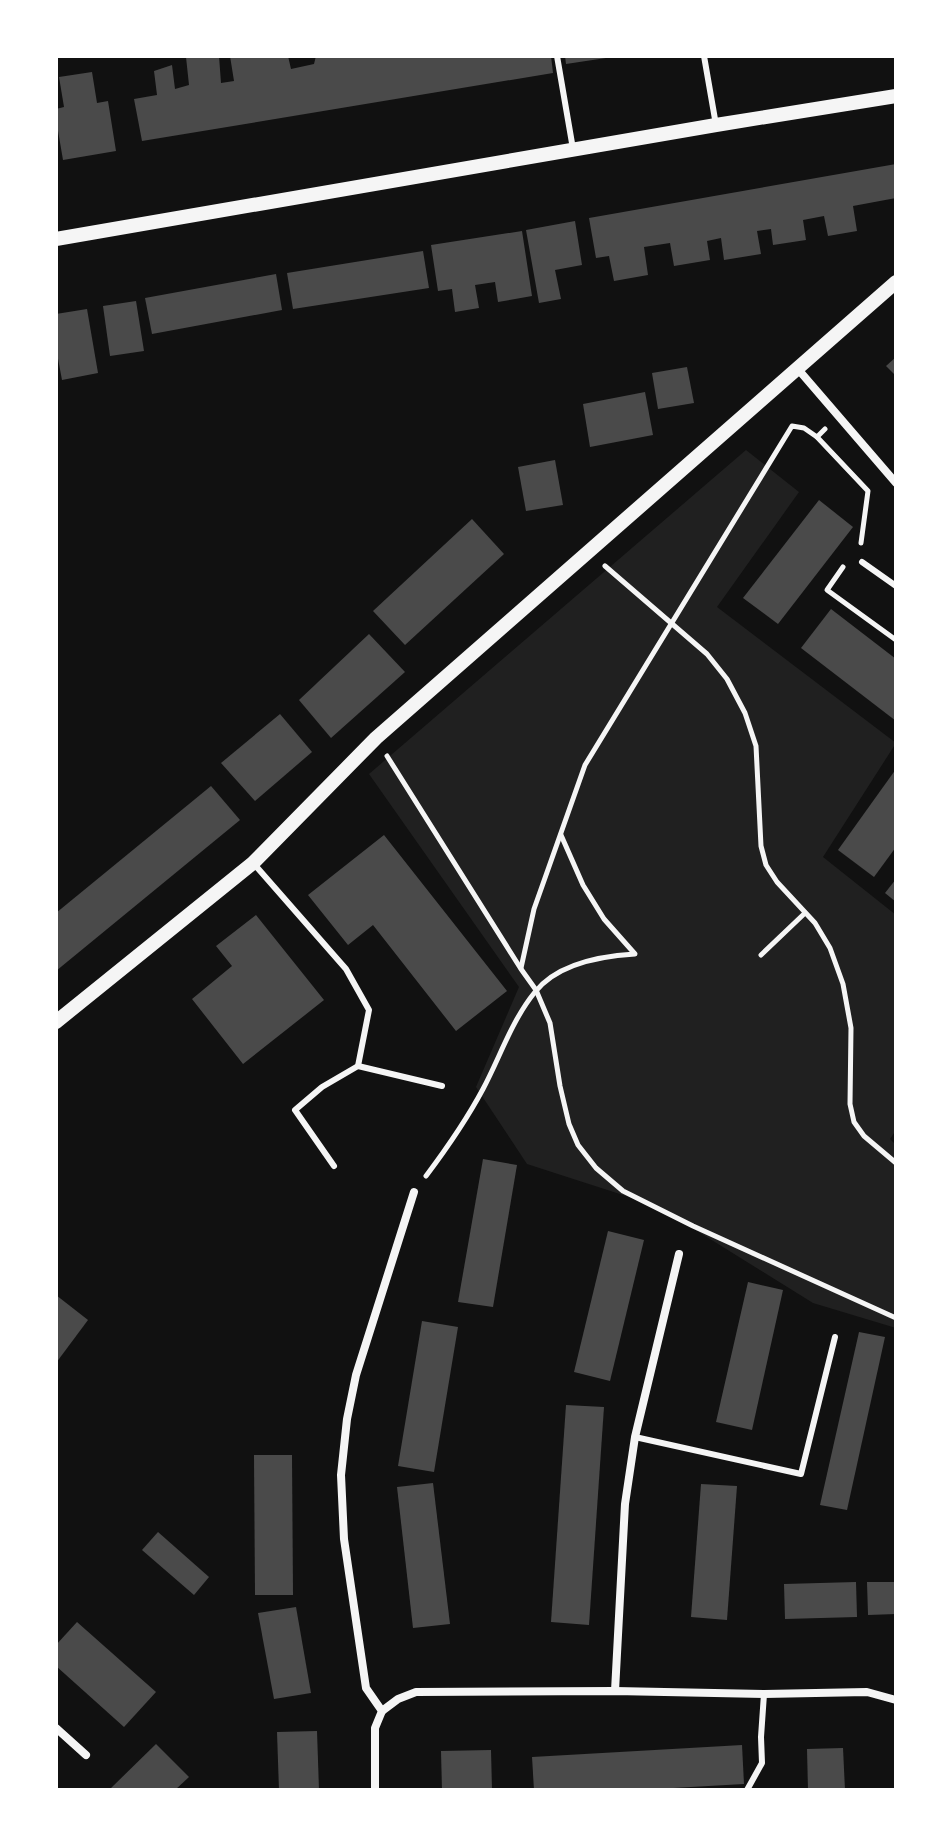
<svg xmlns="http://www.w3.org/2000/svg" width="952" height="1846" font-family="'IBM Plex Sans',sans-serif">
  <rect width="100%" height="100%" fill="#111"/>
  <polygon fill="#202020" points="746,450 799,492 717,607 896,743 823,857 896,915 896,1130 890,1139 896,1145 896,1328 813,1303 657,1206 527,1164 476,1087 519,987 369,774"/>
  <g fill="#4a4a4a">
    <polygon points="191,56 219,56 221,83 234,81 230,56 288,56 291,69 314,64 316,56 551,56 553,73 142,141 134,99 157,95 154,71 172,65 175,89 189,85 186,57"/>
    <polygon points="565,56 606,56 606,58 566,64"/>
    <polygon points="92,72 97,103 108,101 116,151 63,160 56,119 56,109 64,107 59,77"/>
    <polygon points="896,164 896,198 853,206 857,231 828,236 824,216 803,220 806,240 773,245 771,229 757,231 761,254 724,260 721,238 707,241 710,260 674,266 670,243 644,247 648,275 614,281 609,256 596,258 589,218"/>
    <polygon points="575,221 582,265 555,270 561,299 539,303 526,230"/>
    <polygon points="522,231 532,296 498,302 495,282 475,285 479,308 455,312 452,289 438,291 431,245"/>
    <polygon points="423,251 429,288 293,309 287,273"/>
    <polygon points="276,274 282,310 152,334 145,298"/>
    <polygon points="136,301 144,351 110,356 103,306"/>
    <polygon points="87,309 98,373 62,380 56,348 56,314"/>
    <polygon points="896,357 896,376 886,366"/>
    <polygon points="687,367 694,403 658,409 652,373"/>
    <polygon points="645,392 653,435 590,447 583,404"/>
    <polygon points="555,460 563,505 526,511 518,467"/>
    <polygon points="819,500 853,527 778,624 743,598"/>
    <polygon points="472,519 504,554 405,645 373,611"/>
    <polygon points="831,609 896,659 896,721 801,648"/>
    <polygon points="369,634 405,672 331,738 299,700"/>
    <polygon points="280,714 312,752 255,801 221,763"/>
    <polygon points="896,769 896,847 874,877 838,850"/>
    <polygon points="211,786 240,820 56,971 56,913"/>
    <polygon points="384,835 507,991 456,1031 373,925 348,945 308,895"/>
    <polygon points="896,879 896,902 885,893"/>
    <polygon points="256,915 324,1000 243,1064 192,999 232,966 216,946"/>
    <polygon points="483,1159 517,1165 493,1307 458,1302"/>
    <polygon points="608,1231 644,1240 610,1381 574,1372"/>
    <polygon points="748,1282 783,1290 752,1430 716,1422"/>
    <polygon points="56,1295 88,1320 56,1363"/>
    <polygon points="422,1321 458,1327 434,1472 398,1466"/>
    <polygon points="859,1332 885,1337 847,1510 820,1505"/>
    <polygon points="566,1405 604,1407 589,1625 551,1622"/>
    <polygon points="254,1455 292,1455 293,1595 255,1595"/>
    <polygon points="433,1483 450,1624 413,1628 397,1487"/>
    <polygon points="701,1484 737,1486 727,1620 691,1617"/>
    <polygon points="158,1532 209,1577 194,1595 142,1550"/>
    <polygon points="856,1582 857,1617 785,1619 784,1584"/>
    <polygon points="867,1582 896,1582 896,1614 868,1615"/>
    <polygon points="296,1607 311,1693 274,1699 258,1613"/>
    <polygon points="77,1622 156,1692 124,1727 56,1666 56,1645"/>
    <polygon points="317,1731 319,1790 279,1790 277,1732"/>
    <polygon points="156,1744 189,1777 175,1790 109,1790"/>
    <polygon points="742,1745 744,1784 638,1790 534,1790 532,1757"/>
    <polygon points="843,1748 845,1790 808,1790 807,1749"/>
    <polygon points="491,1750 492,1790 442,1790 441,1751"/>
  </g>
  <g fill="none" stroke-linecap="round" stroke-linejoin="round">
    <g stroke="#f5f5f5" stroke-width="5">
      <polyline points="817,437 868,491 861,543"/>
      <polyline points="605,566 707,654 727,679 745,713 756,746 761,846 766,865 777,882 815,923 830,948 843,984 851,1028 850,1104 854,1122 864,1136 896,1163"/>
      <polyline points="843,567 827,590 896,640"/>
      <polyline points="387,756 521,969 536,990 550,1023 560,1086 569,1124 578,1145 596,1168 623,1191 693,1226 896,1318"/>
      <polyline points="761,955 805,913"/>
      <polyline points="521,968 534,909 585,765 792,426 804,428 817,437 825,429"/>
      <path d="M426,1176c21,-28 41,-57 57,-87 17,-32 29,-69 52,-97 23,-29 66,-36 100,-38l-31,-35 -21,-34 -22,-50"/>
    </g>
    <g stroke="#f5f5f5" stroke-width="6">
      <polyline points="557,56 573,149"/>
      <polyline points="704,56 716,125"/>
      <polyline points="862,562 896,586"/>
      <polyline points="254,864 346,969 369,1010 358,1066 322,1087 295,1110 334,1166"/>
      <polyline points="358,1066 442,1086"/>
      <polyline points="635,1437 801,1474 835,1337"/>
      <polyline points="747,1790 762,1763 761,1737 764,1694"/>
    </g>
    <g stroke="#f5f5f5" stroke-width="8">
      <polyline points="797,368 896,483"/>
      <polyline points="615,1691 625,1504 635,1437 679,1254"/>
      <polyline points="382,1711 398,1699 416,1692 615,1691 764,1694 867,1692 896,1700"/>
      <polyline points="56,1728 86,1755"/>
      <polyline points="375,1790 375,1728 382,1711 366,1688 344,1539 341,1475 347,1419 356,1375 414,1192"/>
    </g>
    <g stroke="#f5f5f5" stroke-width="14">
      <polyline points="56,239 716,125 896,96"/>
      <polyline points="56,1022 253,863 376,738 896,282"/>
    </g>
  </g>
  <rect width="952" height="1846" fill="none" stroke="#ffffff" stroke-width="116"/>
</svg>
